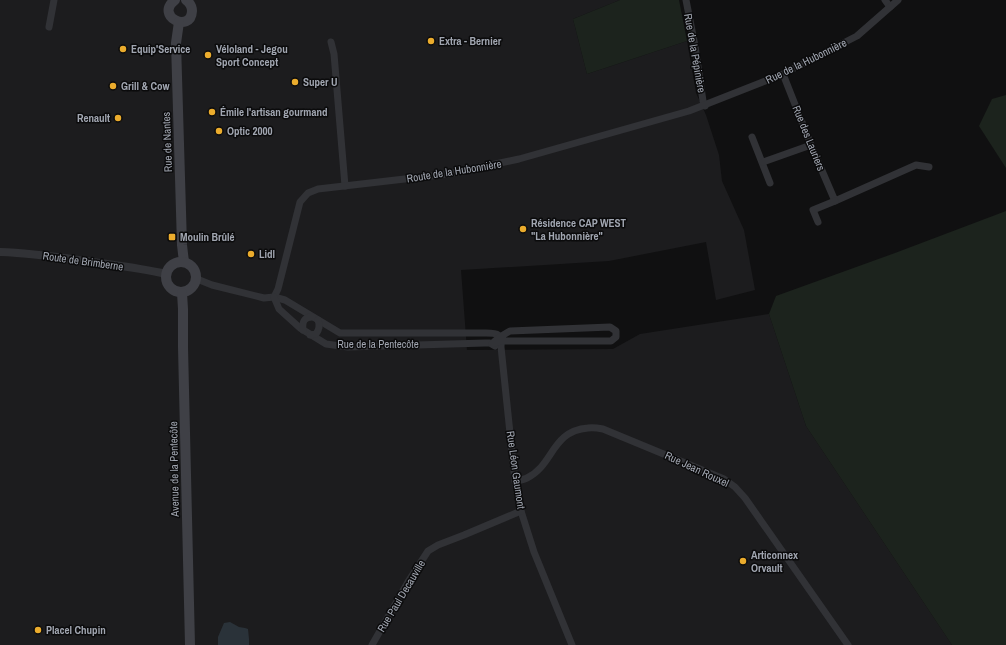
<svg xmlns="http://www.w3.org/2000/svg" width="1006" height="645" font-family="'Archivo Narrow',sans-serif">
  <rect width="100%" height="100%" fill="#101011"/>
  <polygon fill="#1c1c1e" points="0,0 620,0 573,19 587,74 687,41 696,93 706,115 719,155 722,181 744,230 755,290 716,300 706,242 609,261 461,270 467,350 613,349 640,334 769,314 806,426 952,645 0,645"/>
  <g fill="#1c231d">
    <polygon points="620,0 679,0 687,41 587,74 573,19"/>
    <polygon points="1006,95 1006,168 979,126 992,99"/>
    <polygon points="1006,211 1006,645 952,645 806,426 769,314 776,296 895,253"/>
  </g>
  <polygon fill="#2a3239" points="230,622 239,627 245,628 248,629 249,639 249,645 218,645 218,637 224,623"/>
  <g fill="none" stroke-linecap="round" stroke-linejoin="round">
    <g stroke="#313236" stroke-width="7">
      <polyline points="686,0 695,46 703,101 705,106"/>
      <polyline points="885,0 890,7"/>
      <polyline points="49,27 54,0"/>
      <polyline points="331,42 334,54 345,186"/>
      <polyline points="783,74 811,145 835,201 916,165 929,167"/>
      <polyline points="752,137 770,183"/>
      <polyline points="763,162 811,145"/>
      <polyline points="818,222 813,210 835,201"/>
      <path d="M197,279l15,6 52,13 10,-1 11,3 55,33h146c12,0 16,1 15,14l14,134 6,30 13,41 38,93"/>
      <polyline points="274,297 278,289 300,202 308,193 318,189 448,174 519,159 689,111 783,74 857,36 898,0"/>
      <polyline points="274,297 279,309 300,328 326,344 348,347 485,343 490,343 495,346"/>
      <path d="M610,327l6,4v6l-5,4h-110l-9,3c5,-6 11,-9 18,-13z"/>
      <path d="M303,330c-1,-8 1,-13 9,-13"/>
      <path d="M310,335l6,-1c3,-4 4,-9 2,-14"/>
      <path d="M515,481c4,-1 9,-1 12,-3 27,-13 24,-47 61,-50 5,-1 10,0 15,1l121,50 11,8 10,11 103,147"/>
      <polyline points="372,645 408,582 428,551 438,545 464,535 521,511"/>
    </g>
    <path stroke="#313236" stroke-width="8" d="M0,252c29,1 58,5 86,9 27,4 54,7 80,13"/>
    <g stroke="#3f4046" stroke-width="10">
      <path d="M175,0c-21,16 16,34 17,11 0,-5 -2,-8 -6,-11"/>
      <polyline points="179,22 176,43 182,245 184,262"/>
      <circle cx="181" cy="277" r="15"/>
      <polyline points="182,293 183,309 183,347 190,645"/>
    </g>
  </g>
  <g fill="#ebac2d" stroke="#0b0b0c" stroke-width="1.5">
    <circle cx="431" cy="41" r="4"/>
    <circle cx="123" cy="49" r="4"/>
    <circle cx="208" cy="55" r="4"/>
    <circle cx="295" cy="82" r="4"/>
    <circle cx="113" cy="86" r="4"/>
    <circle cx="212" cy="112" r="4"/>
    <circle cx="118" cy="118" r="4"/>
    <circle cx="219" cy="131" r="4"/>
    <circle cx="523" cy="229" r="4"/>
    <rect x="168" y="233" width="8" height="8" rx="2"/>
    <circle cx="251" cy="254" r="4"/>
    <circle cx="743" cy="561" r="4"/>
    <circle cx="38" cy="630" r="4"/>
  </g>
  <g text-anchor="middle" dominant-baseline="central" stroke-width="3" stroke-linejoin="round" paint-order="stroke">
    <g font-size="11" font-weight="bold" fill="#a1a6b1" stroke="#0b0b0c" text-anchor="start">
      <text x="439" y="41">Extra - Bernier</text>
      <text x="131" y="49">Equip'Service</text>
      <text x="216" y="49">Véloland - Jegou<tspan x="216" dy="13">Sport Concept</tspan></text>
      <text x="303" y="82">Super U</text>
      <text x="121" y="86">Grill &amp; Cow</text>
      <text x="220" y="112">Émile l'artisan gourmand</text>
      <text x="110" y="118" text-anchor="end">Renault</text>
      <text x="227" y="131">Optic 2000</text>
      <text x="531" y="223">Résidence CAP WEST<tspan x="531" dy="13">"La Hubonnière"</tspan></text>
      <text x="180" y="237">Moulin Brûlé</text>
      <text x="259" y="254">Lidl</text>
      <text x="751" y="555">Articonnex<tspan x="751" dy="13">Orvault</tspan></text>
      <text x="46" y="630">Placel Chupin</text>
    </g>
    <g font-size="11" fill="#a1a6b1" stroke="#0b0b0c">
      <text transform="translate(695 53) rotate(80)">Rue de la Pépinière</text>
      <text transform="translate(806 61) rotate(-26)">Rue de la Hubonnière</text>
      <text transform="translate(809 138) rotate(68)">Rue des Lauriers</text>
      <text transform="translate(167 142) rotate(-92)">Rue de Nantes</text>
      <text transform="translate(454 171) rotate(-9)">Route de la Hubonnière</text>
      <text transform="translate(83 261) rotate(8)">Route de Brimberne</text>
      <text x="378" y="344">Rue de la Pentecôte</text>
      <text transform="translate(174 469) rotate(-91)">Avenue de la Pentecôte</text>
      <text transform="translate(697 469) rotate(25)">Rue Jean Rouxel</text>
      <text transform="translate(516 470) rotate(82)">Rue Léon Gaumont</text>
      <text transform="translate(401 596) rotate(-59)">Rue Paul Decauville</text>
    </g>
  </g>
</svg>
